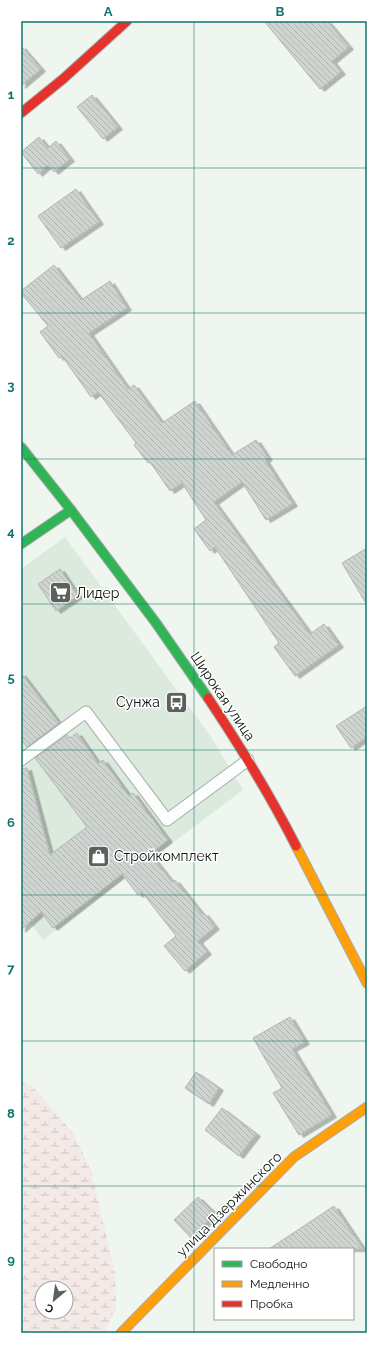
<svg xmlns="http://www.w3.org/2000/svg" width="388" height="1354" font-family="Raleway,sans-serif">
  <defs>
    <pattern id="wetland-marsh" width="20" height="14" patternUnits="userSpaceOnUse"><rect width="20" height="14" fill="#f3e9e7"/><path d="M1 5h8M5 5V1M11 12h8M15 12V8" fill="none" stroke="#cfc7c5"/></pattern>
    <pattern id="building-back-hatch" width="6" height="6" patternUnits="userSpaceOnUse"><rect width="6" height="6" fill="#ced4cf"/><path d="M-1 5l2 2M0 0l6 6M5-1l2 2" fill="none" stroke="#b0b5b1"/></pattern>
    <filter id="shadow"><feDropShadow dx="4.5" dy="2.5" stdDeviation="0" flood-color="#0004"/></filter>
  </defs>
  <rect width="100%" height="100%" fill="#eef6ef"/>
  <polygon fill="#dceadd" points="65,537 211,737 243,790 43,940 21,910 21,569"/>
  <path fill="url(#wetland-marsh)" fill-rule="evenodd" d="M21,1081l12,6 40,46 18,37 24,103 1,35 -12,25h-83zM42,1288h24v24h-24z"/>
  <g fill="url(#building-back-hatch)" stroke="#b1b7b2" filter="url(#shadow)">
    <polygon points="264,21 327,21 349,47 332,61 341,72 320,89"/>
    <polygon points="21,46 41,69 21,86"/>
    <polygon points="92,95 118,127 103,139 77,107"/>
    <polygon points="39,137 48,148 56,141 70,159 54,172 48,165 38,174 21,152"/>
    <polygon points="76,189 99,222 61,248 38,216"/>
    <polygon points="54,265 81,300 110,281 127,308 89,333 128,389 134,385 162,423 195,401 232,455 256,440 268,458 265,460 293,504 266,520 242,482 214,502 310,634 324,624 339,645 295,676 274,647 279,643 215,547 210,551 194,529 206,520 182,483 170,491 150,462 148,463 134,445 136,443 98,392 91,397 62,356 59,358 40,332 48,326 21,293 21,291"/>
    <polygon points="367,548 367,605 342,563"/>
    <polygon points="60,569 78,596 56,611 38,584"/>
    <polygon points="21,673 59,723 27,747 21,739"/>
    <polygon points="367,706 367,737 351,748 336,726"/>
    <polygon points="77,733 98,763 103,760 129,796 133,793 168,840 150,854 172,882 175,880 202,914 204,913 215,927 198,941 207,952 185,971 164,946 176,936 142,892 138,895 122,874 53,928 41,912 21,930 21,769 27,768 50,855 87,827 35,758 67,735 70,738"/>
    <polygon points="290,1017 305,1042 292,1049 332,1115 299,1135 273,1093 282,1088 253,1038"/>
    <polygon points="196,1072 219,1088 209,1104 185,1088"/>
    <polygon points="222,1108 256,1134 239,1156 205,1130"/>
    <polygon points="198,1197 215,1214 191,1238 174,1220"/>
    <polygon points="334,1206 363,1249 269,1249"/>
  </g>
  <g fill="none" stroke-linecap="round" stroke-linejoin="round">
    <defs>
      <polyline id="lane" points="21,760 86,712 167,820 248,760"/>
      <g id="fast">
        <polyline points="21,447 71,510 156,623 208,698"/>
        <polyline points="21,544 71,510"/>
      </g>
      <g id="slow">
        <polyline points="296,846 367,983"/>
        <polyline points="121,1333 294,1157 367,1107"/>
      </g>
      <g id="jam">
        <polyline points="21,113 63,79 127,21"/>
        <path d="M208,698c32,48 62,97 88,148"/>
      </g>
    </defs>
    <use href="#lane" stroke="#a8ada8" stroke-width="13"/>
    <use href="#fast" stroke="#a8ada8" stroke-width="11"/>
    <use href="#slow" stroke="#a8ada8" stroke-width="11"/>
    <use href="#jam" stroke="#a8ada8" stroke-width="11"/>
    <use href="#lane" stroke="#fcfefd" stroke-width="11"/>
    <use href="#fast" stroke="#30b455" stroke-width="9"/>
    <use href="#slow" stroke="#ff9f0a" stroke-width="9"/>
    <use href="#jam" stroke="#e5322d" stroke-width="9"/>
  </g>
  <path fill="none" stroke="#0f766e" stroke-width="1" stroke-opacity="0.55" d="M194,21v1312M21,168h346M21,313h346M21,459h346M21,604h346M21,750h346M21,895h346M21,1041h346M21,1186h346"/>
  <defs>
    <symbol id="supermarket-square" viewBox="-11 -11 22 22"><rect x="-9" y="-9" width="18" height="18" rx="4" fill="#5c615c" stroke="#fff"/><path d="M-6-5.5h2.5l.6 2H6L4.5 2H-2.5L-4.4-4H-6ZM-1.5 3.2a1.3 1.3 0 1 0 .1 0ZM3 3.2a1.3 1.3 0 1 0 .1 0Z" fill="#fff"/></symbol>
    <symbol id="bus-square" viewBox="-11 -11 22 22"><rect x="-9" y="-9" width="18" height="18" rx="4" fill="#5c615c" stroke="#fff"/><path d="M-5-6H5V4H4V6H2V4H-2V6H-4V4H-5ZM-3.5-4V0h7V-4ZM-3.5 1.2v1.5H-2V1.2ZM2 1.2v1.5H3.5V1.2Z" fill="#fff"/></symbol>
    <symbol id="shop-square" viewBox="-11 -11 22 22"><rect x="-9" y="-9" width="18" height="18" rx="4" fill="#5c615c" stroke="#fff"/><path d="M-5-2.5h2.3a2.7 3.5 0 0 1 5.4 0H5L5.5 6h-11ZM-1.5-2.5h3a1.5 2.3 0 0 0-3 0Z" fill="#fff"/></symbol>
  </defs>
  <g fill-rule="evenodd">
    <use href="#supermarket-square" x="48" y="580" width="25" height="25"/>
    <use href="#bus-square" x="164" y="690" width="25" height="25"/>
    <use href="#shop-square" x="86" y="844" width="25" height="25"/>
  </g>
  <g text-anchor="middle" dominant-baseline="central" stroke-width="3" stroke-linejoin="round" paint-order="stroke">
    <g font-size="14" fill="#0d110d" stroke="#fff" text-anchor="start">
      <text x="76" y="593">Лидер</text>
      <text x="160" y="702" text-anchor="end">Сунжа</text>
      <text x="114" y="856">Стройкомплект</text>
    </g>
    <g font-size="14" fill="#0d110d" stroke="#fff">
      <text transform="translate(223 696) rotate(56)">Широкая улица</text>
      <text transform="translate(229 1204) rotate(-45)">улица Дзержинского</text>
    </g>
  </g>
  <rect width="388" height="1354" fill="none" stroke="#ffffff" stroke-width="44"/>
  <rect x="214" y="1248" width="140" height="72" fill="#ffffff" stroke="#9ea09e"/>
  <rect x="222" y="1261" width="20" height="6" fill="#30b455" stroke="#9ea09e"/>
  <text x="250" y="1268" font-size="12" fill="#0d110d">Свободно</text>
  <rect x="222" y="1281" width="20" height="6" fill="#ff9f0a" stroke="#9ea09e"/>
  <text x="250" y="1288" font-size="12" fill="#0d110d">Медленно</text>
  <rect x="222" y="1301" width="20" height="6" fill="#e5322d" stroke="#9ea09e"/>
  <text x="250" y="1308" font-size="12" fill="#0d110d">Пробка</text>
  <g transform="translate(54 1300) rotate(209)"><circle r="19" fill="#ffffff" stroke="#9ea09e"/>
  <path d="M0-3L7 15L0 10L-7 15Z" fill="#5c615c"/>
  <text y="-6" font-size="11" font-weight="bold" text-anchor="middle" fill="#0d110d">С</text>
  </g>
  <rect x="22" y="22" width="344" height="1310" fill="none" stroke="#0f766e" stroke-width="1.5"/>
  <g font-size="13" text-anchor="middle" font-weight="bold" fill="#0f766e">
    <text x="108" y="16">A</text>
    <text x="280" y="16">B</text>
    <text x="11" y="99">1</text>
    <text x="11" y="245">2</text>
    <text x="11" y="390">3</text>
    <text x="11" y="536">4</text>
    <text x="11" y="682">5</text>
    <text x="11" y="827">6</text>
    <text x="11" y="973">7</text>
    <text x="11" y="1118">8</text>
    <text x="11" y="1264">9</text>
  </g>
</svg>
